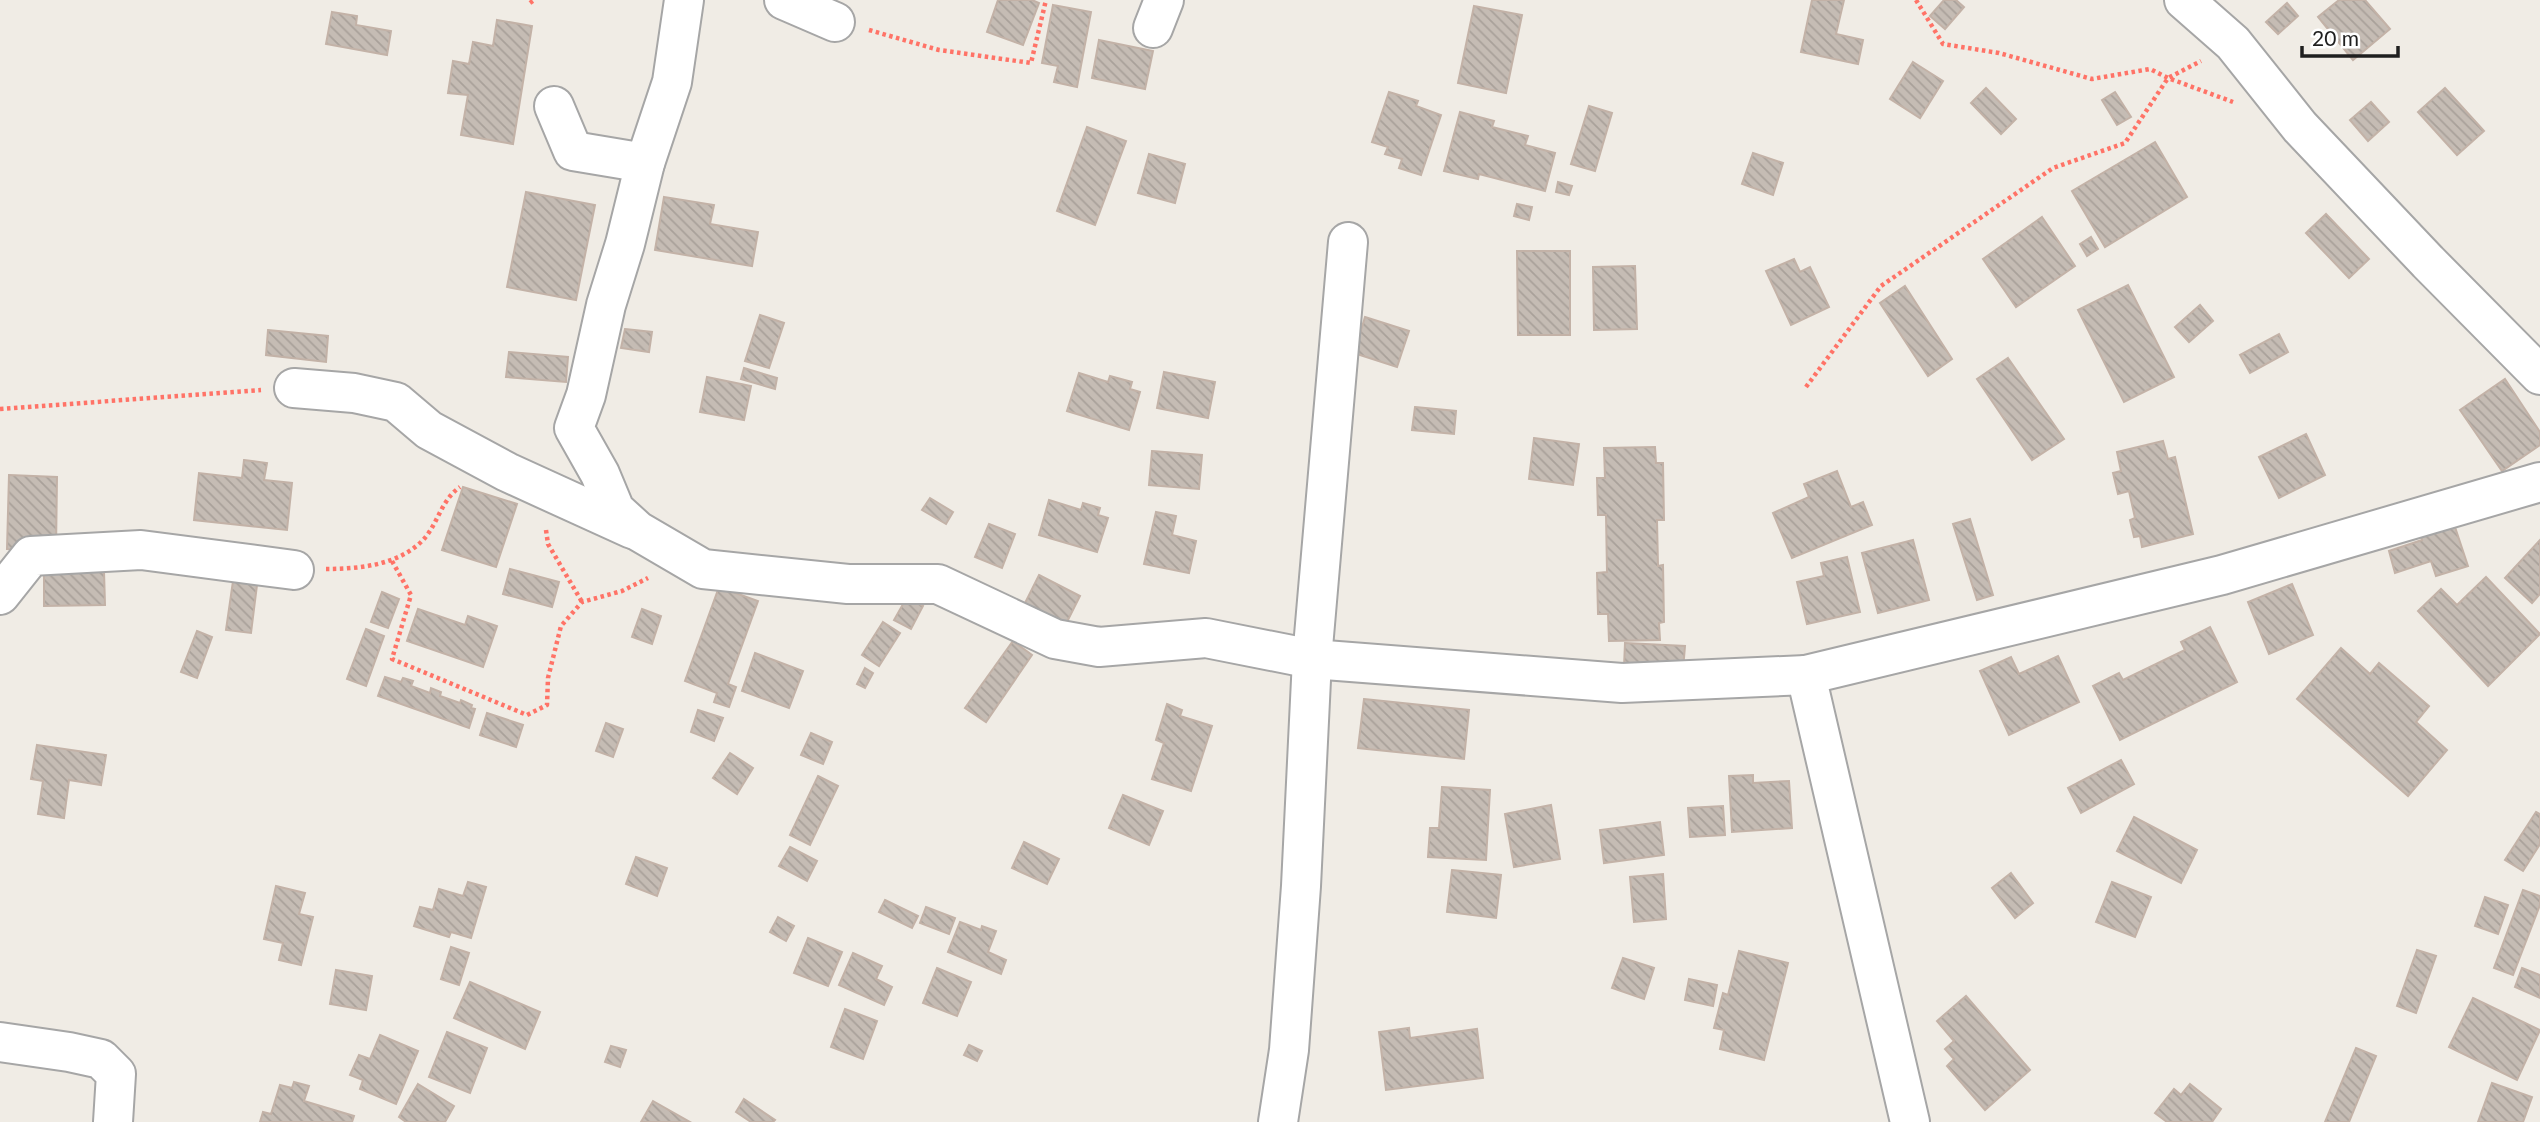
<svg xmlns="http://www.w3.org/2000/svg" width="2540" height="1122" font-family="Lato,sans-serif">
  <defs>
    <pattern id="building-back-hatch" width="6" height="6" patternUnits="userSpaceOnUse" patternTransform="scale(1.75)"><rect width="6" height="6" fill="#c5bcb4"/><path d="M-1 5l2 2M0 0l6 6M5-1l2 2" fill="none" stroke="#a9a19a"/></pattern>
  </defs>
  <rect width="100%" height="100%" fill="#f0ece5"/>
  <g fill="url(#building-back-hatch)" stroke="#c3b2a7" stroke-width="2">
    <polygon points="998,0 1032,0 1039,3 1023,45 987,32"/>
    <polygon points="1812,0 1844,0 1836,34 1863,40 1858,64 1801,52"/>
    <polygon points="1944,0 1956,0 1964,7 1945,29 1930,16"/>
    <polygon points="2339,0 2365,0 2390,29 2353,60 2318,17"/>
    <polygon points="2287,3 2298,16 2278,34 2266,22"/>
    <polygon points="1053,5 1091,12 1077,87 1054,82 1058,66 1042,63"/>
    <polygon points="1474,6 1522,15 1506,93 1458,83"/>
    <polygon points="332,12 357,16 356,25 391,31 387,55 326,44"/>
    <polygon points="497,20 532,26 513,144 461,135 468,95 448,93 453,61 469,64 473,42 493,46"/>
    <polygon points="1099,40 1153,51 1145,89 1092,78"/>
    <polygon points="1913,62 1943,81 1920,118 1890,99"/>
    <polygon points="1986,88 2016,119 2001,134 1971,103"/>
    <polygon points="2445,88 2484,131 2457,155 2418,112"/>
    <polygon points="1389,92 1418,101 1416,106 1441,115 1421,175 1399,168 1402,159 1385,154 1388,147 1372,142"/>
    <polygon points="2115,92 2131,117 2117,125 2102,100"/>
    <polygon points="2371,102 2389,122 2368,141 2350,120"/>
    <polygon points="1589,106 1612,113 1595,171 1571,164"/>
    <polygon points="1460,112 1494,121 1492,127 1528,136 1525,145 1555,153 1545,191 1479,174 1478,179 1444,171"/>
    <polygon points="1087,127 1126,141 1095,225 1057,211"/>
    <polygon points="2155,142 2187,197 2105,247 2072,191"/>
    <polygon points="1753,153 1783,163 1773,195 1742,184"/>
    <polygon points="1149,154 1185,164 1175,203 1138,193"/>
    <polygon points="1558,182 1572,186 1569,195 1556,192"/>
    <polygon points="526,192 595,205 576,300 507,287"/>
    <polygon points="664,197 714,205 710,224 758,232 752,266 655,250"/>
    <polygon points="1517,204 1532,207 1529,220 1514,216"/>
    <polygon points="2326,214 2369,259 2349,278 2306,233"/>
    <polygon points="2042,217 2075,266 2016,307 1983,259"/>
    <polygon points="2091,237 2098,249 2087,256 2080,244"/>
    <polygon points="1517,251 1570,251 1570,335 1518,335"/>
    <polygon points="1794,259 1800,272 1810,267 1829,307 1791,325 1766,271"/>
    <polygon points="1635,266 1637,329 1594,330 1593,267"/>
    <polygon points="2128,285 2174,377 2124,402 2078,310"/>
    <polygon points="1905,286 1952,359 1928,376 1880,303"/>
    <polygon points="2200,305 2213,321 2189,342 2175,327"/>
    <polygon points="760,315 784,323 769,368 745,361"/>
    <polygon points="1365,317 1409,331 1397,367 1354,353"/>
    <polygon points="625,329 652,332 649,352 621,348"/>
    <polygon points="268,330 328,336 326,362 266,355"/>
    <polygon points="2279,334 2288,352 2250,373 2240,355"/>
    <polygon points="509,352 568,357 566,382 506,377"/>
    <polygon points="2008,358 2064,439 2032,460 1977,379"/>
    <polygon points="744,368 777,378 775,389 741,379"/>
    <polygon points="1164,372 1215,382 1208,418 1157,408"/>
    <polygon points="1079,373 1108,382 1110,376 1132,382 1130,389 1140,392 1129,430 1067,411"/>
    <polygon points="707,377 751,386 744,420 700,412"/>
    <polygon points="2505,379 2540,432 2540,445 2502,471 2460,410"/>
    <polygon points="1415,407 1456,411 1454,434 1412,430"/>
    <polygon points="2306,434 2325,475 2279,498 2259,457"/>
    <polygon points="1534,438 1579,444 1573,485 1529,479"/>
    <polygon points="2163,441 2168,459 2175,457 2193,534 2142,547 2140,536 2134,537 2130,520 2135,518 2129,491 2118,494 2113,473 2121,471 2117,452"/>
    <polygon points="1655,447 1656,463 1663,463 1664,520 1657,520 1658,566 1663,565 1664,622 1659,623 1660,640 1609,641 1608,614 1598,614 1597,573 1607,572 1606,515 1598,515 1597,478 1605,478 1604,448"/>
    <polygon points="1152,451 1202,455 1199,489 1149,485"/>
    <polygon points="244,460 267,463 264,480 292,483 287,530 194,520 199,473 242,478"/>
    <polygon points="1837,471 1851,507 1863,502 1872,525 1792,558 1773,513 1809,497 1804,484"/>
    <polygon points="9,475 57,477 56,550 7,549"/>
    <polygon points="463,487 517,504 496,567 442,550"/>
    <polygon points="930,498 953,512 946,524 922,510"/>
    <polygon points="1049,500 1081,510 1083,503 1100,508 1098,515 1108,518 1097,552 1039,535"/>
    <polygon points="1156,512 1176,516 1172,535 1196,541 1189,573 1144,564"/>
    <polygon points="1970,519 1993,595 1977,600 1953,524"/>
    <polygon points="989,524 1015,534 1002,568 975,557"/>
    <polygon points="2454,524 2468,566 2436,576 2431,561 2395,573 2389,551 2422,540 2421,535"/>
    <polygon points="1913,540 1929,600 1878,613 1862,553"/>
    <polygon points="2540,540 2540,594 2532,603 2505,578"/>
    <polygon points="1847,557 1860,612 1807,624 1797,582 1824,576 1821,563"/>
    <polygon points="510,569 559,582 552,607 503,594"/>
    <polygon points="104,571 105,605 44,606 44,572"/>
    <polygon points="234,574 258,577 251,633 226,630"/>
    <polygon points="1039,575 1080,596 1064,628 1023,607"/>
    <polygon points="2486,577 2540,634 2488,686 2418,611 2441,589 2457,605"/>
    <polygon points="2292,584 2313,635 2269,654 2248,602"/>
    <polygon points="719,587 758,601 728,684 736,687 729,707 714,702 717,693 685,681"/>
    <polygon points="382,592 399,599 388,628 371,622"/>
    <polygon points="907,597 923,606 911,629 894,620"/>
    <polygon points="418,609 465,625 468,616 497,626 483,667 407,641"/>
    <polygon points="642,609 661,616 652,644 632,637"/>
    <polygon points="883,622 900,633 879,666 862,655"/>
    <polygon points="2210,627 2237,682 2120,740 2093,686 2119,673 2123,680 2185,650 2181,642"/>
    <polygon points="366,629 384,636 366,686 347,679"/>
    <polygon points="197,631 212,637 197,678 181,672"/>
    <polygon points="1013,641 1032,655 986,722 965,708"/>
    <polygon points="1625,643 1685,646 1683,670 1624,667"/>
    <polygon points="2341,648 2370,674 2379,663 2429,706 2416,722 2447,750 2408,796 2297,699"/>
    <polygon points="755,653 803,671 789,708 742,691"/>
    <polygon points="2058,656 2079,702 2009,735 1980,671 2011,657 2019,674"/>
    <polygon points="865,668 873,673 865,688 857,684"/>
    <polygon points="385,677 401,682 403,678 413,681 411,686 430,693 431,688 441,692 440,696 460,703 461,700 472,705 471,708 475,709 469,728 378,696"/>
    <polygon points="1364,699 1469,710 1464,759 1358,748"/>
    <polygon points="1167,704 1182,710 1180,716 1212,726 1191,791 1152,779 1164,743 1156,740"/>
    <polygon points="698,710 723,718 714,741 691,732"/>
    <polygon points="487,713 523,725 516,747 480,735"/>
    <polygon points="606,723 623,729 613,757 596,751"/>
    <polygon points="811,733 832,742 823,764 801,755"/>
    <polygon points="37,745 106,755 101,785 69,780 64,818 38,814 43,781 31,779"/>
    <polygon points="730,753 753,768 737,794 713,778"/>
    <polygon points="2121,760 2134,784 2081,813 2068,788"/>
    <polygon points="1753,775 1753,783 1789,781 1792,828 1732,832 1729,776"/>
    <polygon points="818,776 838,786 810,845 790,835"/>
    <polygon points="1442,787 1490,790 1486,860 1428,857 1430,828 1439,828"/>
    <polygon points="1123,795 1163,811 1149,845 1109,828"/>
    <polygon points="1551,805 1560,859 1514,867 1505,814"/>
    <polygon points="1723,806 1725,835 1690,837 1688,808"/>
    <polygon points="2536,812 2540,814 2540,844 2523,871 2505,860"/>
    <polygon points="2134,817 2197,850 2181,883 2117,851"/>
    <polygon points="1660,822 1664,855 1604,863 1600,830"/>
    <polygon points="1024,842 1059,859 1047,884 1012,868"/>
    <polygon points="790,847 817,861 807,881 779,866"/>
    <polygon points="636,857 667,868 657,896 626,884"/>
    <polygon points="1452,870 1501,875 1496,918 1447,912"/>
    <polygon points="2011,873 2033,903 2015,918 1992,888"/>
    <polygon points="1663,874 1666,919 1634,922 1630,877"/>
    <polygon points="468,882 486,887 471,938 451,932 449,937 414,926 420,907 433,910 439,889 463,896"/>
    <polygon points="2112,882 2151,897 2135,937 2096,922"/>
    <polygon points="276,886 305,893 299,914 313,917 301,965 279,960 283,943 264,939"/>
    <polygon points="2523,890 2540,896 2540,905 2513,975 2494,968"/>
    <polygon points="2485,897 2508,905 2498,934 2475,926"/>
    <polygon points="885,900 918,916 912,928 879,912"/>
    <polygon points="926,907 955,918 949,934 920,923"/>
    <polygon points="778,917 794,926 786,941 770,932"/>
    <polygon points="960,922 981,930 982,926 996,931 988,952 1006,960 1001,974 948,952"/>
    <polygon points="808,938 842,952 828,986 794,973"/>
    <polygon points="451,947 469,953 459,985 441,979"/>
    <polygon points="2417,950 2436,956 2416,1013 2397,1006"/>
    <polygon points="1739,951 1788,963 1764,1060 1720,1049 1724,1030 1714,1028 1723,993 1728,995"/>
    <polygon points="853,953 882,966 876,979 892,987 884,1005 839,985"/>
    <polygon points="1623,958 1654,968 1644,999 1612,988"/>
    <polygon points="937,968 971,982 957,1016 923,1003"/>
    <polygon points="2522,968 2540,975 2540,998 2515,987"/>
    <polygon points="336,970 372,976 366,1010 330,1004"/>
    <polygon points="1689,979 1717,985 1713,1006 1685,1000"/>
    <polygon points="470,982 540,1012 525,1049 454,1018"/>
    <polygon points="1966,996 2030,1070 1985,1110 1947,1066 1954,1059 1945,1049 1954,1041 1937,1021"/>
    <polygon points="2473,998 2540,1030 2517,1080 2449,1047"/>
    <polygon points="845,1009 877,1021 863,1059 831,1047"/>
    <polygon points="1409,1028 1410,1038 1477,1029 1483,1078 1386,1090 1379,1032"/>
    <polygon points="447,1032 487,1048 470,1093 429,1077"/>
    <polygon points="380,1035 418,1051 396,1104 360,1089 363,1080 350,1075 359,1055 370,1059"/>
    <polygon points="969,1045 982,1051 977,1061 964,1055"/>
    <polygon points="611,1046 626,1050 620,1067 605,1062"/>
    <polygon points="2356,1048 2376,1056 2349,1122 2325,1122"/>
    <polygon points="294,1082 309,1086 304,1101 354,1116 352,1122 260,1122 263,1112 271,1114 280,1085 292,1088"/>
    <polygon points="2492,1083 2532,1097 2523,1122 2478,1122"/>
    <polygon points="418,1084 454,1106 445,1122 406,1122 399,1117"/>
    <polygon points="2190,1084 2221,1109 2212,1122 2167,1122 2155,1113 2174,1089 2181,1095"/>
    <polygon points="744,1099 775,1120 773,1122 751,1122 736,1112"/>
    <polygon points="653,1101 690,1122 641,1122"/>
  </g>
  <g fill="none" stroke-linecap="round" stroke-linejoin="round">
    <defs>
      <g id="minor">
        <polyline points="684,0 672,82 645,163 625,244 606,305 586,395 574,428 600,474 615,510 638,531 703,569 848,584 938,584 1055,639 1099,647 1206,638 1312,659 1622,683 1806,675"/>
        <polyline points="784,0 835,22"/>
        <polyline points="2184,0 2233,43 2300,127 2428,262 2540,375"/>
        <polyline points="1153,28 1164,0"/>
        <polyline points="554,106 573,151 645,163"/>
        <polyline points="294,388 354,393 396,402 429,430 507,472 632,529"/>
        <polyline points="0,595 31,556 141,550 294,570"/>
        <polyline points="0,1042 69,1052 101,1059 116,1074 113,1122"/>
        <polyline points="1278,1122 1289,1050 1301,886 1312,659 1348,242"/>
        <polyline points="1910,1122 1806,675 2222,575 2540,482"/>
      </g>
    </defs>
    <use href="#minor" stroke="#a6a6a6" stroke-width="42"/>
    <g stroke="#ff7367" stroke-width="4.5" stroke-dasharray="3.5 3.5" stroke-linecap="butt">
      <polyline points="1916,0 1943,44 1999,53 2092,79 2150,69 2168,78 2233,102"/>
      <polyline points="530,3 534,0"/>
      <polyline points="869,30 939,50 1031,63 1046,0"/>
      <polyline points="1806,387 1881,286 2053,168 2125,143 2168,78 2201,61"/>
      <polyline points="0,409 261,390"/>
      <polyline points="546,530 548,544 582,602"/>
      <polyline points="392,561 411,595 392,659 527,715 547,705 548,678 561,626 582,602 622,591 648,578"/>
      <path d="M326,569c33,0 73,-4 97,-29 15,-16 18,-40 37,-53"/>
    </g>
    <use href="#minor" stroke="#fff" stroke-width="38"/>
  </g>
  <path d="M2302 46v10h96v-10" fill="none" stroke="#1f1f1f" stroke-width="3.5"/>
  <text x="2312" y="46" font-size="21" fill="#1f1f1f" stroke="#ffffff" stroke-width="5" paint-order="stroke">20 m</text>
</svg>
